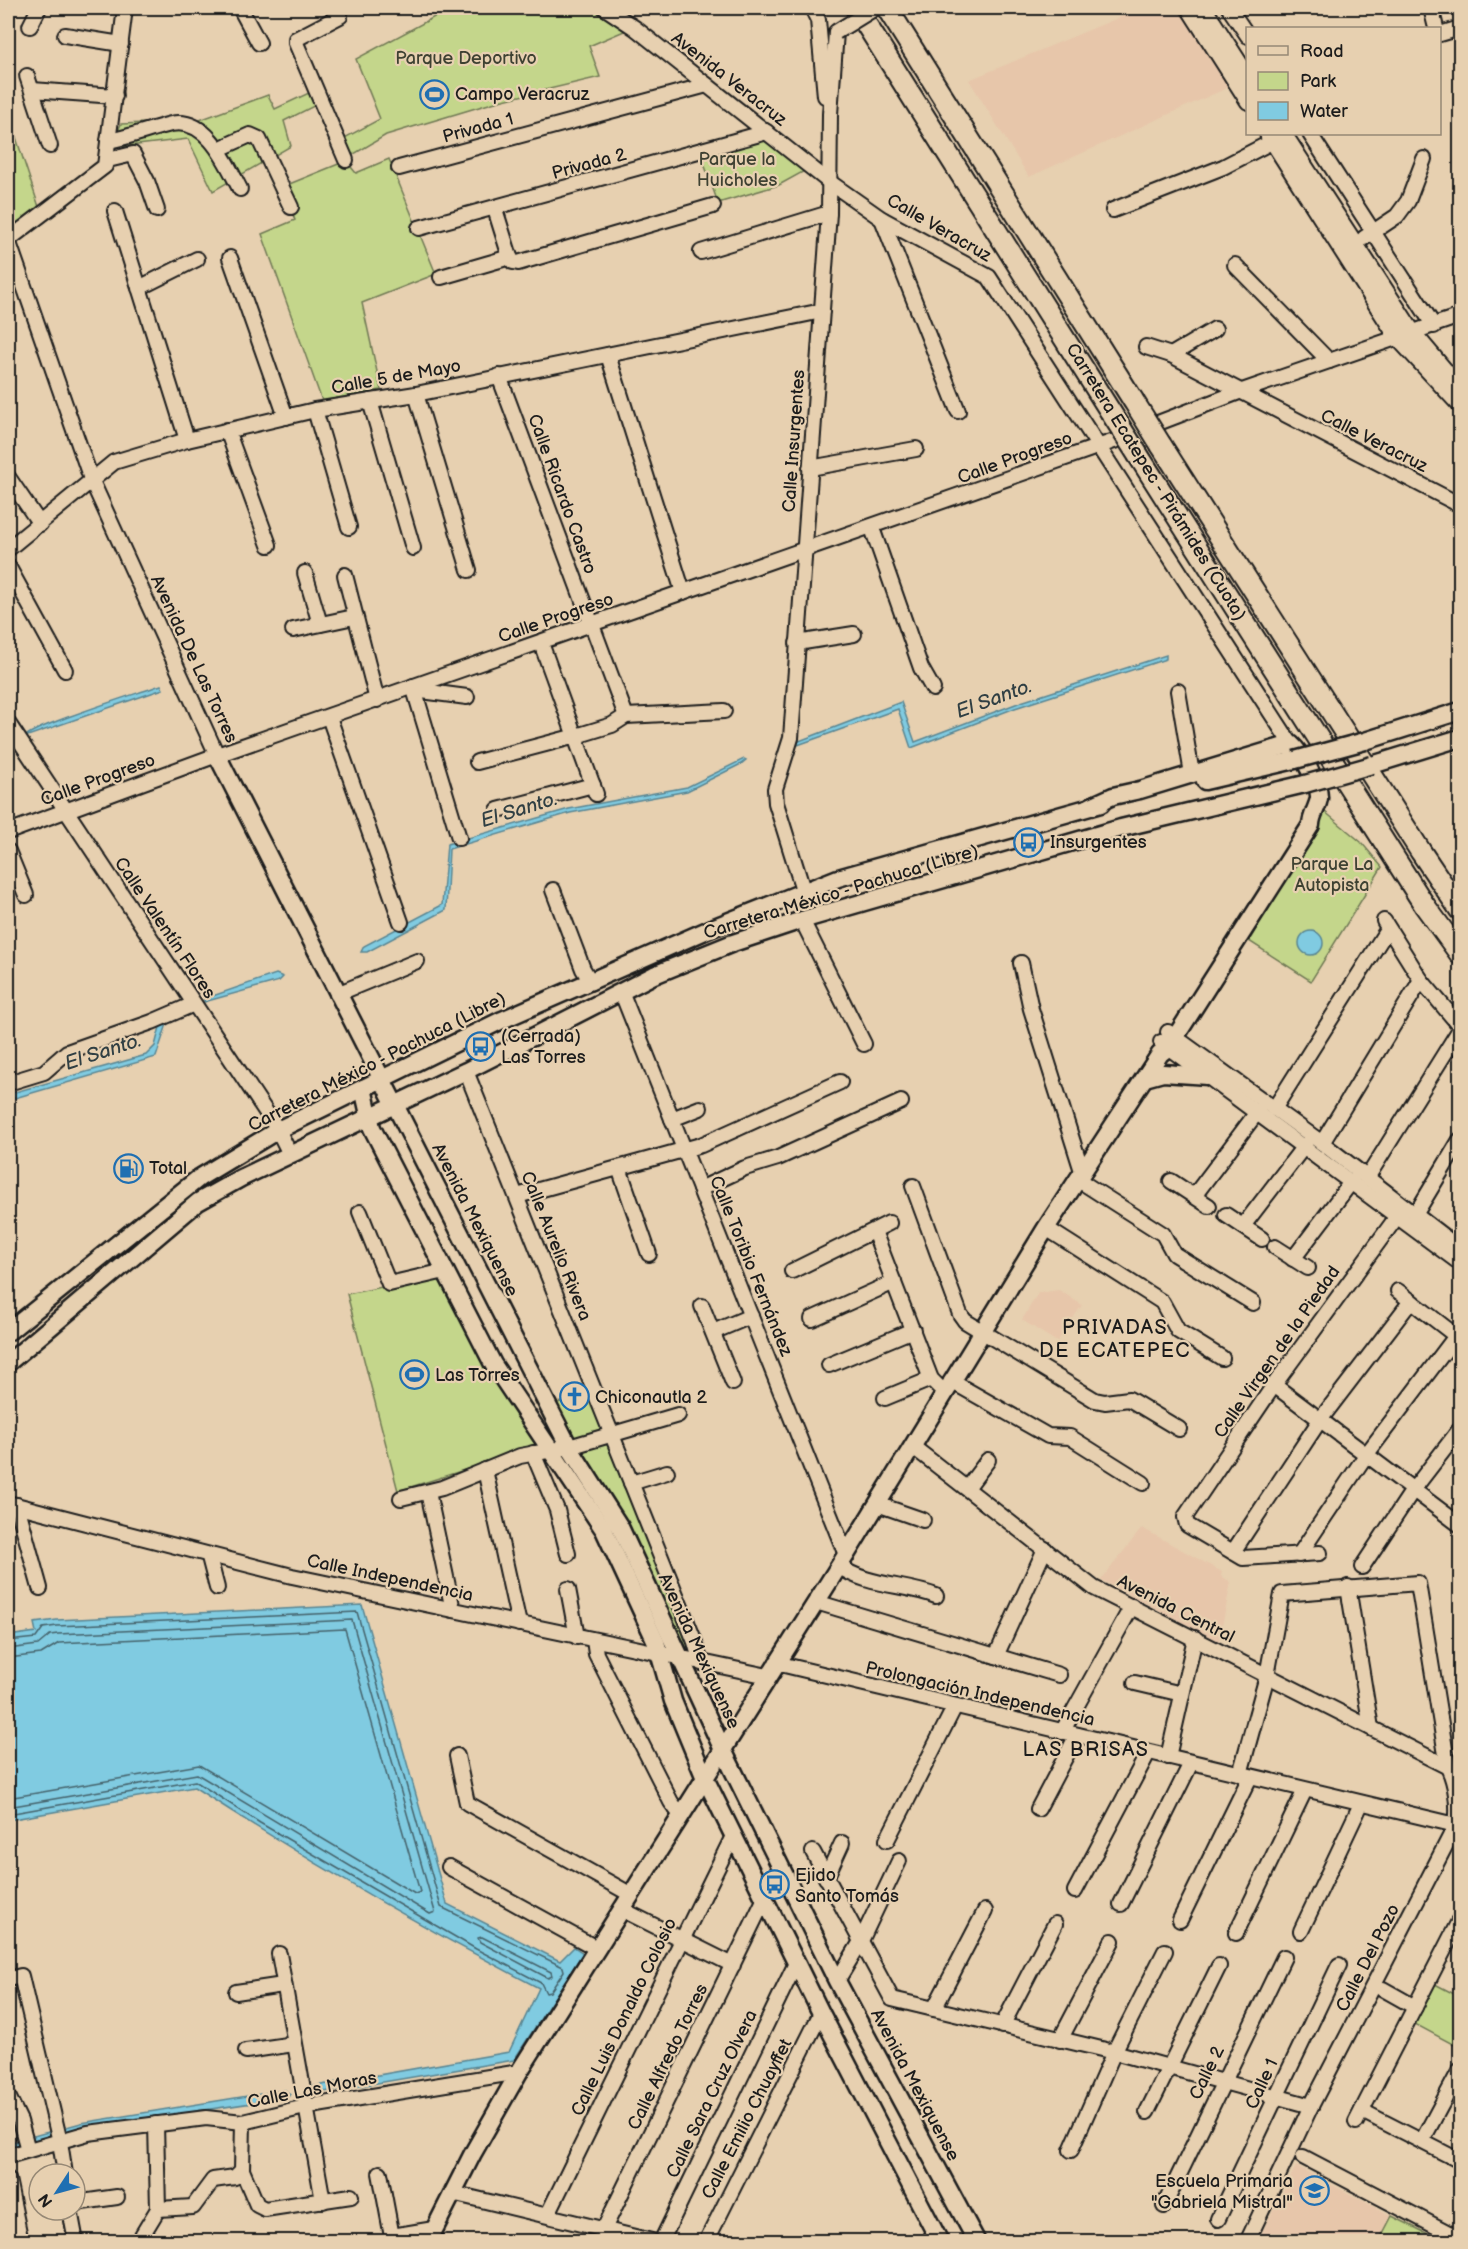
<svg xmlns="http://www.w3.org/2000/svg" width="1468" height="2249" font-family="'Balsamiq Sans',sans-serif">
  <rect width="100%" height="100%" fill="#e7d0b0"/>
  <filter id="ink" filterUnits="userSpaceOnUse"><feTurbulence type="fractalNoise" baseFrequency=".0167" numOctaves="2"/><feDisplacementMap in="SourceGraphic" scale="12" xChannelSelector="R" yChannelSelector="G"/><feConvolveMatrix kernelMatrix="1 2 1 2 8 2 1 2 1" color-interpolation-filters="sRGB"/></filter>
  <g filter="url(#ink)">
    <g fill="#e7c6aa">
      <polygon points="1142,8 1188,8 1236,84 1029,177 969,80"/>
      <polygon points="1059,1290 1082,1305 1057,1342 1022,1320 1038,1293"/>
      <polygon points="1142,1528 1222,1572 1221,1576 1231,1582 1219,1641 1101,1580"/>
      <polygon points="1296,2166 1392,2216 1379,2241 1257,2242"/>
    </g>
    <g fill="#c4d68b" stroke="#707954" stroke-width="1.5">
      <polygon points="451,8 600,8 636,26 589,46 600,77 499,101 386,135 344,160 337,142 380,119 356,59"/>
      <polygon points="311,92 316,105 284,121 291,146 213,191 188,139 111,148 121,124 197,121 268,95 275,109"/>
      <polygon points="8,113 40,210 8,235"/>
      <polygon points="768,134 810,168 779,185 718,203 700,152"/>
      <polygon points="389,159 436,274 362,303 381,390 322,401 262,234 295,220 282,187 346,161 356,173"/>
      <polygon points="1324,811 1361,842 1382,867 1311,981 1249,941"/>
      <polygon points="437,1276 487,1366 540,1446 398,1491 347,1294"/>
      <polygon points="589,1395 693,1646 689,1649 685,1647 553,1404"/>
      <polygon points="1435,1984 1460,1997 1460,2048 1415,2024"/>
      <polygon points="1392,2216 1442,2241 1379,2241"/>
    </g>
    <g fill="#80cbe1" stroke="#588592" stroke-width="1.5">
      <polygon points="1166,655 1166,659 1015,708 911,748 898,709 795,746 794,743 901,702 915,742 1021,702"/>
      <path d="M161,685l2,4 -138,48c5,-10 117,-45 136,-52z"/>
      <polygon points="744,759 746,760 741,764 687,791 570,813 449,849 446,910 367,952 361,952 364,946 442,905 447,844 569,809 687,787"/>
      <circle cx="1311" cy="943" r="12"/>
      <polygon points="276,974 283,977 279,981 204,1002 204,999"/>
      <polygon points="184,1011 167,1024 156,1057 8,1100 8,1094 146,1055 155,1046 161,1023"/>
      <path d="M362,1605l85,299 113,57 14,-14 9,6 -69,107 -202,34 -4,-3 2,-4 199,-35 30,-64c-118,-61 -234,-129 -345,-201l-186,33v-184l28,-4 -2,-9 23,-3z"/>
      <polygon points="285,2090 290,2095 286,2098 82,2128 8,2150 8,2143 81,2123"/>
    </g>
    <g fill="none" stroke-linecap="round" stroke-linejoin="round">
      <g stroke="#44626b" stroke-width="1.5">
        <polyline points="8,1641 36,1638 43,1628 57,1626 357,1612 441,1907 563,1967 564,1971 550,1992 546,1993 541,1983 476,1949 260,1823 195,1781 8,1814"/>
        <polyline points="8,1649 38,1645 50,1635 58,1634 352,1620 435,1912 430,1914 197,1774 8,1807"/>
        <polyline points="8,1658 41,1654 59,1643 345,1629 420,1892 415,1894 199,1765 8,1798"/>
        <polygon points="482,1937 551,1972 552,1976 548,1978 480,1942 478,1938"/>
      </g>
      <defs>
        <g id="minor">
          <polyline points="240,8 259,43"/>
          <polyline points="339,8 340,16 296,39 296,43 346,160"/>
          <polyline points="605,8 635,28 828,181 882,219 989,277 1291,744"/>
          <polyline points="812,8 818,20 825,96"/>
          <polyline points="1188,8 1248,102"/>
          <polyline points="1229,8 1248,36"/>
          <polyline points="1431,8 1436,28"/>
          <polyline points="30,26 39,8"/>
          <polyline points="1440,34 1460,28"/>
          <polyline points="65,35 121,44"/>
          <polyline points="27,76 50,146"/>
          <polyline points="32,90 115,96"/>
          <polyline points="1267,134 1397,338 1460,406"/>
          <polyline points="1310,134 1434,326"/>
          <path d="M108,141c22,-4 42,-12 63,-17 36,-8 56,40 69,65"/>
          <polyline points="219,149 250,135 259,139 291,207"/>
          <polyline points="108,160 133,154 147,181 157,210"/>
          <polyline points="399,168 707,85"/>
          <polyline points="495,209 510,257 513,262 518,263 713,206"/>
          <polyline points="1113,210 1223,167 1279,138"/>
          <polyline points="115,211 187,440"/>
          <polyline points="882,219 958,411"/>
          <polyline points="419,228 767,132"/>
          <polyline points="1364,238 1397,216 1408,201 1424,159"/>
          <polyline points="8,240 91,479 217,755"/>
          <polyline points="8,240 105,166 125,8"/>
          <polyline points="701,252 829,213"/>
          <polyline points="230,258 286,417"/>
          <polyline points="1235,265 1329,361"/>
          <polyline points="441,277 510,257"/>
          <polyline points="139,288 197,259"/>
          <polyline points="1146,347 1171,355 1460,505"/>
          <polyline points="608,355 683,592"/>
          <polyline points="1171,355 1215,329"/>
          <polyline points="499,376 626,716"/>
          <polyline points="416,394 469,570"/>
          <polyline points="370,401 413,548"/>
          <polyline points="315,410 349,527"/>
          <polyline points="1158,423 1239,392 1460,316"/>
          <polyline points="227,430 269,545"/>
          <polyline points="810,468 916,449"/>
          <polyline points="8,477 40,524"/>
          <polyline points="872,528 921,668 933,689"/>
          <polyline points="8,549 114,462 187,440 315,410 416,394 822,311"/>
          <polyline points="8,566 65,670"/>
          <polyline points="305,573 320,624"/>
          <polyline points="345,575 377,700"/>
          <polyline points="293,630 354,617"/>
          <polyline points="541,643 596,794"/>
          <polyline points="797,643 854,634"/>
          <polyline points="413,686 459,838"/>
          <polyline points="414,690 467,697"/>
          <polyline points="1178,691 1192,774"/>
          <polyline points="329,717 401,922"/>
          <polyline points="8,723 278,1130 290,1154"/>
          <polyline points="477,762 576,736 612,725 626,716 724,711"/>
          <polyline points="498,810 593,785"/>
          <polyline points="8,832 217,755 1117,440"/>
          <polyline points="8,851 26,895"/>
          <polyline points="553,890 583,969 591,982"/>
          <polyline points="804,893 776,803 775,789 791,738 829,213 830,114 836,32"/>
          <polyline points="802,920 864,1044"/>
          <polyline points="1384,921 1421,980 1460,1026"/>
          <polyline points="1021,963 1031,1009 1082,1171"/>
          <polyline points="621,991 846,1555"/>
          <polyline points="337,994 417,961"/>
          <polyline points="1168,1032 1322,1143 1460,1249"/>
          <polyline points="1161,1042 1460,1263"/>
          <polyline points="466,1071 695,1642 701,1663"/>
          <polyline points="8,1083 44,1072 67,1052 152,1022 194,1004"/>
          <polyline points="1274,1109 1387,930"/>
          <polyline points="672,1119 700,1108"/>
          <polyline points="1322,1143 1421,980"/>
          <polyline points="619,1168 649,1254"/>
          <polyline points="1367,1178 1460,1029"/>
          <polyline points="1077,1179 1163,1234 1174,1254 1253,1303"/>
          <polyline points="1171,1181 1209,1206"/>
          <polyline points="913,1186 960,1314 965,1321 1095,1400 1105,1402 1129,1399 1179,1429"/>
          <polyline points="700,1189 745,1168 778,1158 901,1102"/>
          <polyline points="517,1196 701,1145 840,1082"/>
          <polyline points="1194,1196 1258,1111"/>
          <polyline points="360,1212 389,1284 445,1271"/>
          <polyline points="1226,1215 1262,1239"/>
          <polyline points="1415,1215 1460,1140"/>
          <polyline points="1243,1226 1305,1145"/>
          <polyline points="1046,1228 1162,1302 1178,1331 1222,1358"/>
          <polyline points="874,1231 931,1379 944,1392"/>
          <polyline points="1275,1247 1308,1268"/>
          <polyline points="1293,1259 1352,1181"/>
          <polyline points="792,1271 889,1223"/>
          <polyline points="1398,1291 1460,1339"/>
          <polyline points="702,1306 733,1383"/>
          <polyline points="812,1319 894,1282"/>
          <polyline points="713,1332 751,1316"/>
          <polyline points="829,1365 913,1330"/>
          <polyline points="951,1381 1048,1436 1070,1437 1143,1483"/>
          <polyline points="1274,1385 1460,1525"/>
          <polyline points="885,1398 931,1379"/>
          <polyline points="912,1446 1094,1588 1448,1767"/>
          <polyline points="533,1453 557,1510 568,1554"/>
          <polyline points="485,1470 519,1624"/>
          <polyline points="631,1483 667,1472"/>
          <polyline points="967,1488 988,1460"/>
          <polyline points="428,1492 453,1610"/>
          <polyline points="401,1498 442,1488 520,1456 569,1447 678,1415"/>
          <polyline points="8,1503 292,1576 768,1676"/>
          <polyline points="877,1504 923,1520"/>
          <polyline points="17,1505 40,1588"/>
          <polyline points="1233,1552 1320,1420 1411,1301"/>
          <polyline points="1320,1553 1243,1558 1187,1525 1185,1517 1274,1385 1404,1207"/>
          <polyline points="1299,1555 1366,1455 1456,1336"/>
          <polyline points="209,1557 217,1588"/>
          <path d="M839,1566c26,20 66,18 97,30"/>
          <polyline points="1362,1567 1413,1490 1460,1429"/>
          <polyline points="1348,1587 1371,1728"/>
          <polyline points="568,1589 577,1637"/>
          <polyline points="816,1602 1059,1675"/>
          <polyline points="594,1640 596,1654 671,1802 680,1814"/>
          <polyline points="996,1656 1045,1549"/>
          <polyline points="776,1663 1456,1825"/>
          <polyline points="1135,1683 1182,1694"/>
          <polyline points="1062,1732 1132,1606"/>
          <polyline points="457,1756 467,1803 630,1894"/>
          <polyline points="1168,1757 1195,1638"/>
          <path d="M1240,1774l27,-98 15,-82 136,-11 30,184c8,17 11,40 8,58l-145,281 -64,136"/>
          <polyline points="1038,1809 1077,1735"/>
          <polyline points="887,1840 955,1706"/>
          <polyline points="813,1852 892,1999 1114,2052 1311,2106"/>
          <polyline points="449,1867 596,1948"/>
          <polyline points="826,1878 842,1843"/>
          <polyline points="1075,1891 1148,1753"/>
          <polyline points="1121,1904 1191,1763"/>
          <polyline points="621,1909 733,1965"/>
          <polyline points="1180,1920 1250,1777"/>
          <polyline points="1301,1931 1361,1804"/>
          <polyline points="1236,1933 1305,1790"/>
          <polyline points="279,1954 323,2201"/>
          <polyline points="8,1979 21,1976 60,2142 65,2174"/>
          <polyline points="837,1981 860,1943 899,1861"/>
          <polyline points="1383,1989 1415,2007"/>
          <polyline points="236,1992 283,1985"/>
          <polyline points="934,2009 985,1911"/>
          <polyline points="1002,2026 1055,1924"/>
          <polyline points="1060,2040 1112,1941"/>
          <polyline points="246,2051 294,2044"/>
          <polyline points="8,2096 20,2121 28,2150"/>
          <polyline points="1362,2111 1460,2161"/>
          <polyline points="1147,2112 1219,1966"/>
          <polyline points="1356,2122 1460,1919"/>
          <polyline points="156,2124 158,2209"/>
          <polyline points="1422,2141 1460,2070"/>
          <polyline points="1071,2150 1114,2052 1165,1951"/>
          <polyline points="8,2156 88,2133 206,2118 243,2122 305,2107 519,2072"/>
          <polyline points="1303,2157 1460,2239"/>
          <polyline points="242,2170 257,2205 265,2209 351,2196"/>
          <polyline points="380,2173 393,2242"/>
          <polyline points="8,2179 21,2242"/>
          <polyline points="452,2193 656,2242"/>
          <polyline points="75,2203 117,2197"/>
          <polyline points="1164,2206 1284,1957"/>
          <polyline points="158,2209 193,2207 213,2180 235,2177 242,2170 243,2122"/>
          <polyline points="70,2210 76,2242"/>
          <polyline points="548,2214 733,1836"/>
          <polyline points="1218,2219 1339,1965"/>
          <polyline points="603,2231 764,1900"/>
          <polyline points="392,2236 434,2229"/>
          <polyline points="138,2242 158,2209"/>
          <polyline points="661,2242 796,1963"/>
          <polyline points="706,2242 821,2013"/>
        </g>
        <g id="major">
          <polyline points="1365,741 1460,711"/>
          <polyline points="217,755 569,1447 620,1527 723,1750 837,1981 977,2242"/>
          <polyline points="1372,765 1460,738"/>
          <polyline points="1205,781 1295,760"/>
          <polyline points="1145,1078 1163,1073 1208,1076"/>
          <polyline points="363,1088 372,1128 493,1364 604,1530 656,1642 673,1701 704,1776 821,2013 940,2242"/>
          <polyline points="8,1332 199,1178 278,1130 502,1020 712,928 838,878 1101,804"/>
          <polyline points="8,1363 198,1202 241,1178 466,1071 654,975 733,943 802,920 1121,828 1305,784"/>
          <path d="M428,2242l45,-89 46,-81 327,-517 200,-327 114,-174 9,-7 142,-222c0,-10 7,-18 8,-27 1,-14 -18,-45 -28,-54l-151,46 -27,6 -22,10"/>
        </g>
        <g id="highway">
          <polyline points="856,8 1110,411"/>
          <polyline points="887,8 1133,400"/>
          <polyline points="1201,8 1248,81"/>
          <polyline points="1281,134 1411,334 1460,392"/>
          <polyline points="1161,445 1421,852 1460,910"/>
          <polyline points="1138,455 1425,906 1460,954"/>
        </g>
      </defs>
      <use href="#minor" stroke="#1c1c1c" stroke-width="18"/>
      <use href="#major" stroke="#1c1c1c" stroke-width="21"/>
      <use href="#highway" stroke="#1c1c1c" stroke-width="24"/>
      <use href="#minor" stroke="#e7d0b0" stroke-width="14"/>
      <use href="#major" stroke="#e7d0b0" stroke-width="16"/>
      <use href="#highway" stroke="#e7d0b0" stroke-width="20"/>
      <defs>
        <polyline id="minor-bridge" points="836,32 875,8"/>
        <g id="major-bridge">
          <polyline points="1295,760 1365,741"/>
          <polyline points="1305,784 1372,765"/>
        </g>
        <g id="highway-bridge">
          <polyline points="1133,400 1161,445"/>
          <polyline points="1110,411 1138,455"/>
        </g>
      </defs>
      <use href="#minor-bridge" stroke="#1c1c1c" stroke-width="18" stroke-linecap="butt"/>
      <use href="#major-bridge" stroke="#1c1c1c" stroke-width="21" stroke-linecap="butt"/>
      <use href="#highway-bridge" stroke="#1c1c1c" stroke-width="24" stroke-linecap="butt"/>
      <use href="#minor-bridge" stroke="#e7d0b0" stroke-width="14"/>
      <use href="#major-bridge" stroke="#e7d0b0" stroke-width="16"/>
      <use href="#highway-bridge" stroke="#e7d0b0" stroke-width="20"/>
    </g>
  </g>
  <defs>
    <symbol id="stadium-ring" viewBox="-11 -11 22 22"><circle r="9.5" fill="#e7d0b0" stroke="#1f6fb2" stroke-width="1.5"/><path d="M0-5a6.5 5 0 1 0 0 10a6.5 5 0 1 0 0-10ZM-3.5-1.8h7v3.6h-7Z" fill="#1f6fb2"/></symbol>
    <symbol id="bus-ring" viewBox="-11 -11 22 22"><circle r="9.5" fill="#e7d0b0" stroke="#1f6fb2" stroke-width="1.5"/><path d="M-5-6H5V4H4V6H2V4H-2V6H-4V4H-5ZM-3.5-4V0h7V-4ZM-3.5 1.2v1.5H-2V1.2ZM2 1.2v1.5H3.5V1.2Z" fill="#1f6fb2"/></symbol>
    <symbol id="fuel-ring" viewBox="-11 -11 22 22"><circle r="9.5" fill="#e7d0b0" stroke="#1f6fb2" stroke-width="1.5"/><path d="M-5.5-6h7V0h2V4h1.3V-2.5L3-4.5l.8-.8L6-3V5H2.5V1h-1V6h-7ZM-4.2-4.7v3.2H.2V-4.7Z" fill="#1f6fb2"/></symbol>
    <symbol id="church-ring" viewBox="-11 -11 22 22"><circle r="9.5" fill="#e7d0b0" stroke="#1f6fb2" stroke-width="1.5"/><path d="M-1.2-6h2.4v3.5h3.3v2.4h-3.3V6h-2.4V-.1h-3.3v-2.4h3.3Z" fill="#1f6fb2"/></symbol>
    <symbol id="school-ring" viewBox="-11 -11 22 22"><circle r="9.5" fill="#e7d0b0" stroke="#1f6fb2" stroke-width="1.5"/><path d="M0-5L7-2L0 1L-7-2ZM-4 1L0 2.5L4 1V4Q0 6-4 4Z" fill="#1f6fb2"/></symbol>
  </defs>
  <g fill-rule="evenodd">
    <use href="#stadium-ring" x="418" y="78" width="33" height="33"/>
    <use href="#bus-ring" x="1012" y="826" width="33" height="33"/>
    <use href="#bus-ring" x="464" y="1030" width="33" height="33"/>
    <use href="#fuel-ring" x="112" y="1152" width="33" height="33"/>
    <use href="#stadium-ring" x="398" y="1358" width="33" height="33"/>
    <use href="#church-ring" x="558" y="1380" width="33" height="33"/>
    <use href="#bus-ring" x="758" y="1868" width="33" height="33"/>
    <use href="#school-ring" x="1298" y="2174" width="33" height="33"/>
  </g>
  <g text-anchor="middle" dominant-baseline="central" stroke-width="4.5" stroke-linejoin="round" paint-order="stroke">
    <g font-size="18" fill="#3e4132" stroke="#e7d0b0">
      <text x="466" y="58">Parque Deportivo</text>
      <text x="737" y="159">Parque la<tspan x="737" dy="21">Huicholes</tspan></text>
      <text x="1332" y="864">Parque La<tspan x="1332" dy="21">Autopista</tspan></text>
    </g>
    <g font-size="18" fill="#1c1c1c" stroke="#e7d0b0">
      <text transform="translate(729 79) rotate(38)">Avenida Veracruz</text>
      <text transform="translate(478 128) rotate(-15)">Privada 1</text>
      <text transform="translate(589 164) rotate(-15)">Privada 2</text>
      <text transform="translate(939 228) rotate(30)">Calle Veracruz</text>
      <text transform="translate(396 377) rotate(-10)">Calle 5 de Mayo</text>
      <text transform="translate(794 441) rotate(-86)">Calle Insurgentes</text>
      <text transform="translate(1374 441) rotate(27)">Calle Veracruz</text>
      <text transform="translate(1015 458) rotate(-20)">Calle Progreso</text>
      <text transform="translate(1156 482) rotate(58)">Carretera Ecatepec - Pirámides (Cuota)</text>
      <text transform="translate(562 494) rotate(70)">Calle Ricardo Castro</text>
      <text transform="translate(556 618) rotate(-19)">Calle Progreso</text>
      <text transform="translate(194 659) rotate(65)">Avenida De Las Torres</text>
      <text transform="translate(98 780) rotate(-20)">Calle Progreso</text>
      <text transform="translate(841 892) rotate(-17)">Carretera México - Pachuca (Libre)</text>
      <text transform="translate(165 928) rotate(56)">Calle Valentín Flores</text>
      <text transform="translate(377 1062) rotate(-27)">Carretera México - Pachuca (Libre)</text>
      <text transform="translate(475 1220) rotate(63)">Avenida Mexiquense</text>
      <text transform="translate(556 1246) rotate(68)">Calle Aurelio Rivera</text>
      <text transform="translate(751 1266) rotate(68)">Calle Toribio Fernández</text>
      <text transform="translate(1277 1352) rotate(-55)">Calle Virgen de la Piedad</text>
      <text transform="translate(390 1578) rotate(12)">Calle Independencia</text>
      <text transform="translate(1176 1609) rotate(27)">Avenida Central</text>
      <text transform="translate(699 1651) rotate(65)">Avenida Mexiquense</text>
      <text transform="translate(980 1694) rotate(13)">Prolongación Independencia</text>
      <text transform="translate(1368 1958) rotate(-63)">Calle Del Pozo</text>
      <text transform="translate(624 2017) rotate(-64)">Calle Luis Donaldo Colosio</text>
      <text transform="translate(668 2057) rotate(-64)">Calle Alfredo Torres</text>
      <text transform="translate(1207 2073) rotate(-64)">Calle 2</text>
      <text transform="translate(1262 2084) rotate(-65)">Calle 1</text>
      <text transform="translate(915 2085) rotate(62)">Avenida Mexiquense</text>
      <text transform="translate(312 2090) rotate(-11)">Calle Las Moras</text>
      <text transform="translate(712 2094) rotate(-64)">Calle Sara Cruz Olvera</text>
      <text transform="translate(747 2119) rotate(-63)">Calle Emilio Chuayffet</text>
    </g>
    <g font-size="18" fill="#1c1c1c" stroke="#e7d0b0" text-anchor="start">
      <text x="455" y="94">Campo Veracruz</text>
      <text x="1050" y="842">Insurgentes</text>
      <text x="501" y="1036">(Cerrada)<tspan x="501" dy="21">Las Torres</tspan></text>
      <text x="149" y="1168">Total</text>
      <text x="435" y="1375">Las Torres</text>
      <text x="595" y="1397">Chiconautla 2</text>
      <text x="795" y="1875">Ejido<tspan x="795" dy="21">Santo Tomás</tspan></text>
      <text x="1293" y="2181" text-anchor="end">Escuela Primaria<tspan x="1293" dy="21">"Gabriela Mistral"</tspan></text>
    </g>
    <g font-size="20" font-style="italic" fill="#303f43" stroke="#e7d0b0">
      <text transform="translate(994 699) rotate(-20)">El Santo.</text>
      <text transform="translate(519 810) rotate(-17)">El Santo.</text>
      <text transform="translate(103 1052) rotate(-18)">El Santo.</text>
    </g>
    <g font-size="20" letter-spacing="1.5" fill="#1c1c1c" stroke="#e7d0b0">
      <text x="1115" y="1328">PRIVADAS<tspan x="1115" dy="23">DE ECATEPEC</tspan></text>
      <text x="1086" y="1750">LAS BRISAS</text>
    </g>
  </g>
  <rect width="1468" height="2249" fill="none" stroke="#e7d0b0" stroke-width="30"/>
  <rect x="15" y="15" width="1438" height="2219" fill="none" stroke="#1c1c1c" stroke-width="2" filter="url(#ink)"/>
  <rect x="1246" y="27" width="195" height="108" fill="#e7d0b0" stroke="#968875" stroke-width="1.5"/>
  <rect x="1258" y="46" width="30" height="9" fill="#e7d0b0" stroke="#968875" stroke-width="1.5"/>
  <text x="1300" y="57" font-size="18" fill="#1c1c1c">Road</text>
  <rect x="1258" y="72" width="30" height="18" fill="#c4d68b" stroke="#968875" stroke-width="1.5"/>
  <text x="1300" y="87" font-size="18" fill="#1c1c1c">Park</text>
  <rect x="1258" y="102" width="30" height="18" fill="#80cbe1" stroke="#968875" stroke-width="1.5"/>
  <text x="1300" y="117" font-size="18" fill="#1c1c1c">Water</text>
  <g transform="translate(57 2192) rotate(234)"><circle r="28" fill="#e7d0b0" stroke="#968875" stroke-width="1.5"/>
  <path d="M0-4.5L10 22L0 15L-10 22Z" fill="#1f6fb2"/>
  <text y="-9" font-size="16" font-weight="bold" text-anchor="middle" fill="#1c1c1c">N</text>
  </g>
</svg>
